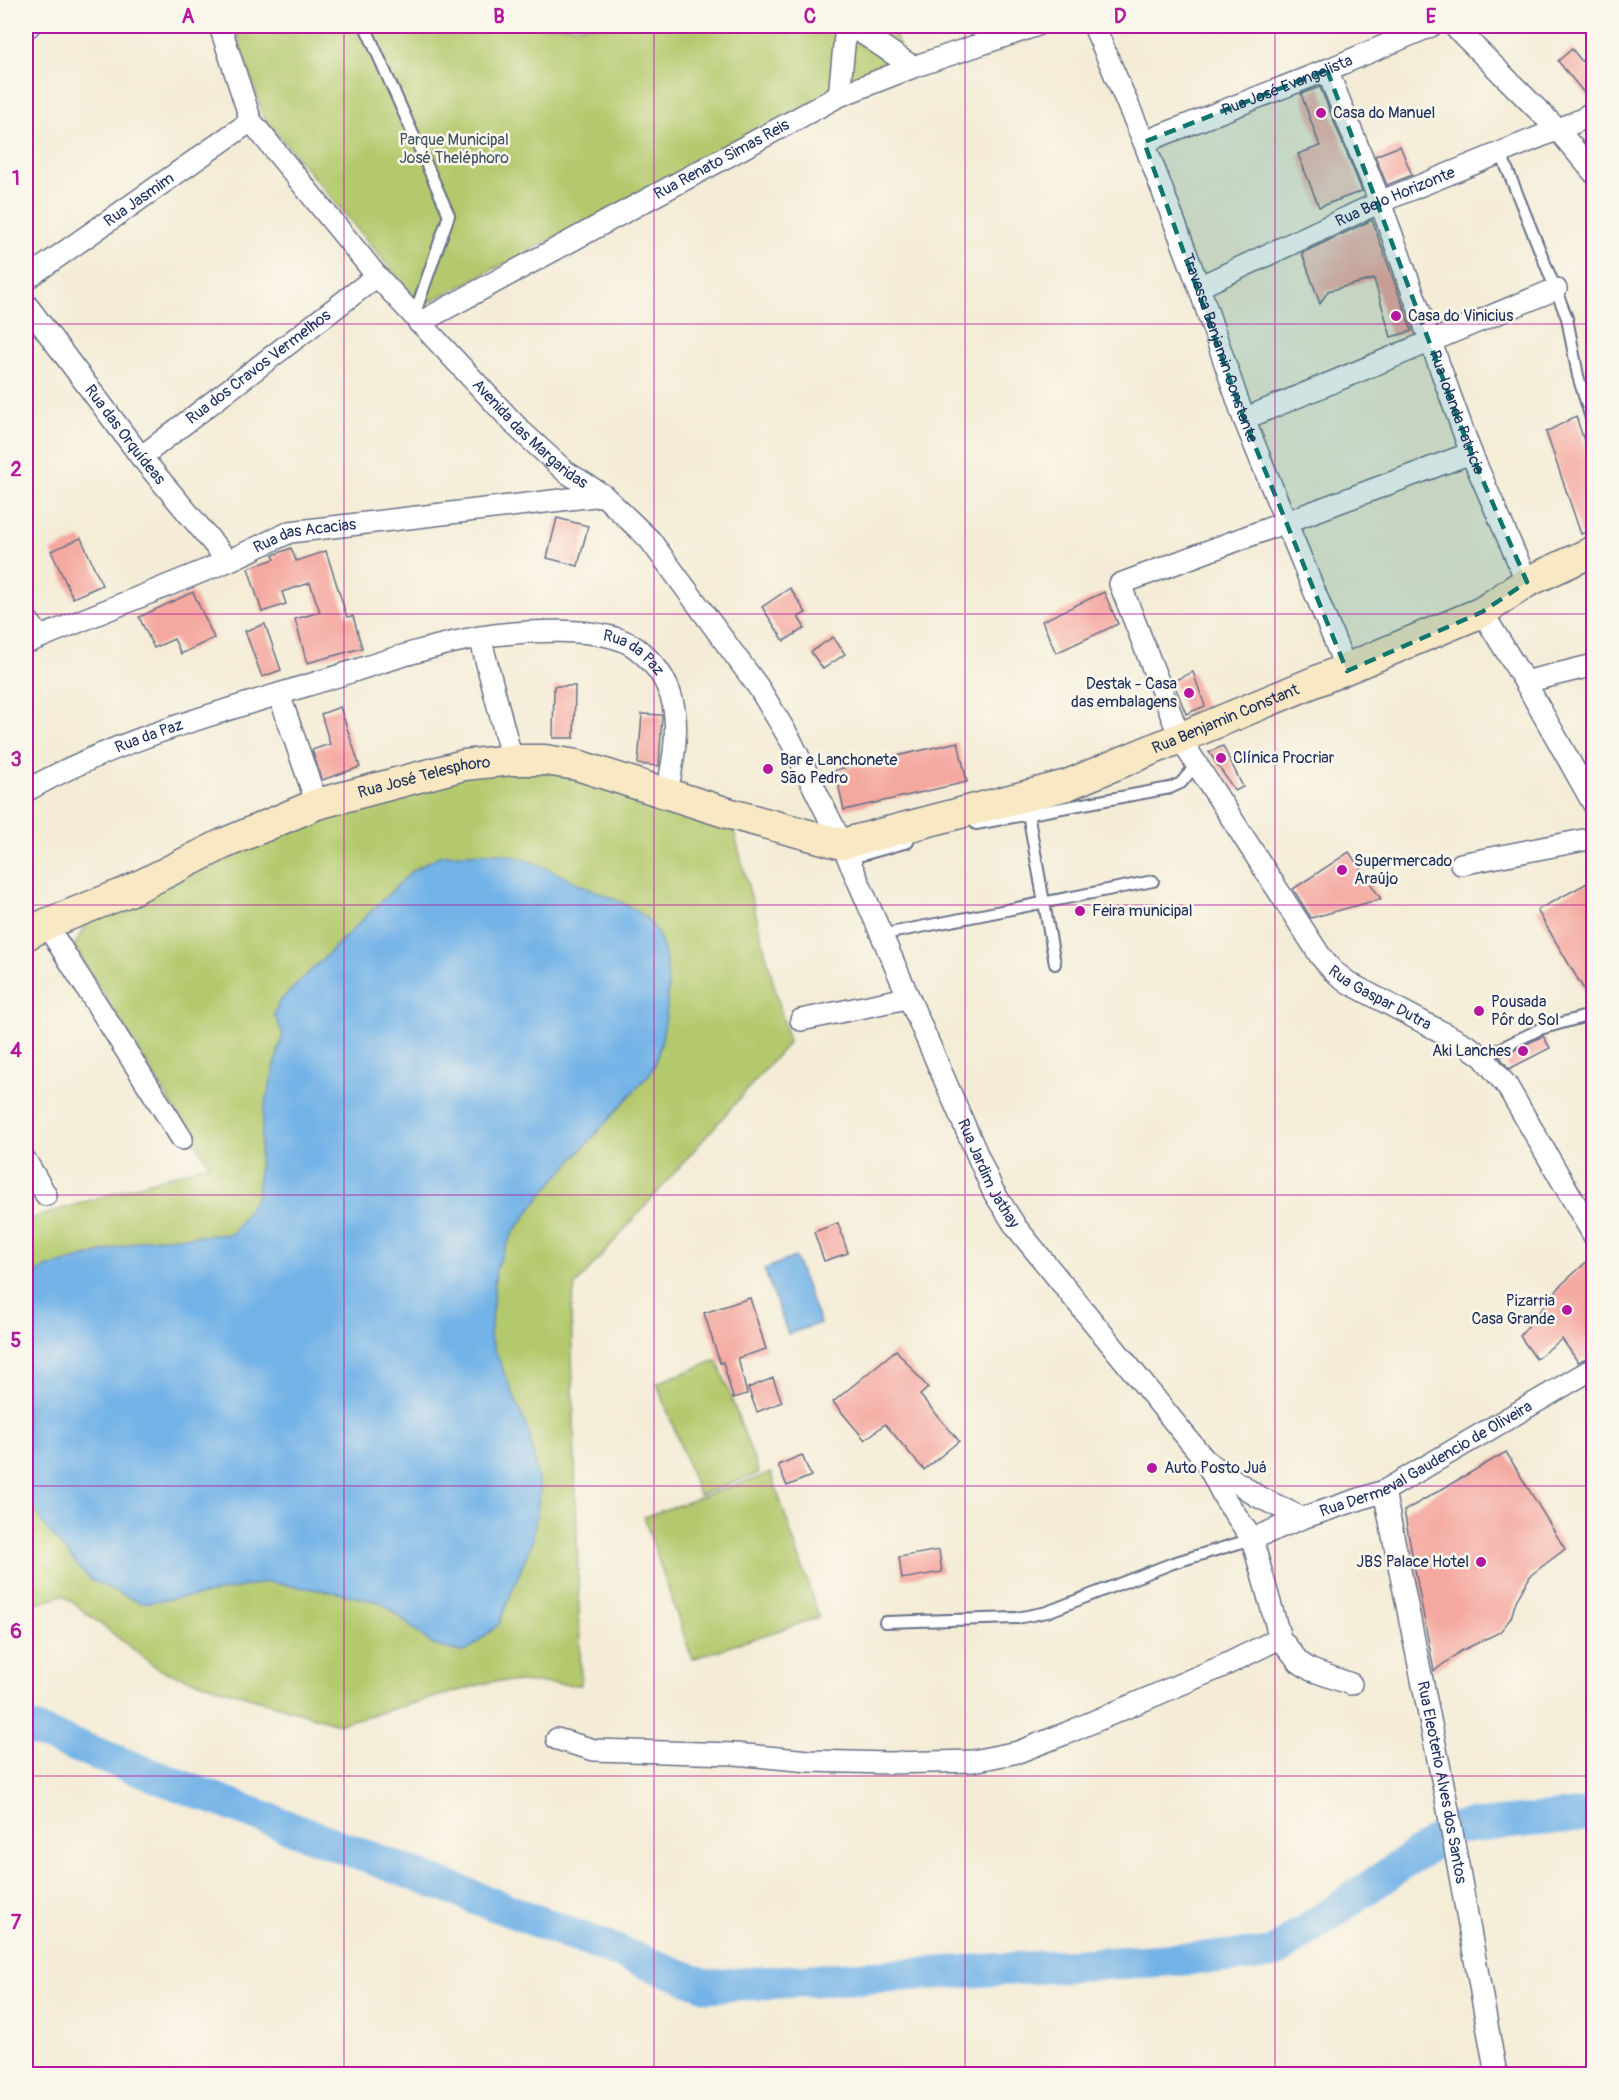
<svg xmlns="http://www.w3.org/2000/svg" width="1619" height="2100" font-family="Pangolin,sans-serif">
  <rect width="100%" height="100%" fill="#fbf7ec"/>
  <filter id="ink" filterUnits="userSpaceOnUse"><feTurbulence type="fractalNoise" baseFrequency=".0167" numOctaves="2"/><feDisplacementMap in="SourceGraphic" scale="12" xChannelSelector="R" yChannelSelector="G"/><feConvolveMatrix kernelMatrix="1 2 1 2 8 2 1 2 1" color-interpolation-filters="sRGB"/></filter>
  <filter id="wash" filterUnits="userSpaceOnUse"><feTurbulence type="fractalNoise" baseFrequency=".008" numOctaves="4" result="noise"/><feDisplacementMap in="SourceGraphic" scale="24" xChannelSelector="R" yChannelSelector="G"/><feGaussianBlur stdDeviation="1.35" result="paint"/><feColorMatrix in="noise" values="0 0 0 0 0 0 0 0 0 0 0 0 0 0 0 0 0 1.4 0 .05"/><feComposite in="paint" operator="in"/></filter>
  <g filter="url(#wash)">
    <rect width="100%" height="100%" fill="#f4ecd6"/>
    <g fill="#b4c96d" stroke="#687c66" stroke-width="1.5">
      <polygon points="234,26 892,26 904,58 422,306 264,118"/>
      <polygon points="571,768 731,820 789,1042 575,1286 571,1312 581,1685 494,1681 338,1724 160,1670 63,1595 26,1606 26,1220 209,1164 74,946 92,916 311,814 471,769"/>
      <polygon points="717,1360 759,1473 699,1495 657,1383"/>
      <polygon points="771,1473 819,1617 692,1659 644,1517"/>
    </g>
    <g fill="#73b3e7" stroke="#4771a2" stroke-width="1.5">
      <path d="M492,853c32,2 56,16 85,30 19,9 54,21 69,35 34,32 22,116 6,153l-109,122 -30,40 -17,35 -6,70 39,95 11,58 -7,48 -34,85 -32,27 -6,1 -28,-7 -50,-42 -49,-11 -68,-10 -69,14 -57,7 -51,-24 -46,-55 -17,-33v-208l17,-14 105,-30 84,-5 25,-38 6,-83 20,-80 -9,-18 5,-13 133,-131 29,-16z"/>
      <polygon points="795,1257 820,1323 788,1334 764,1269"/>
    </g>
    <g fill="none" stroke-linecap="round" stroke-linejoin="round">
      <polyline stroke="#73b3e7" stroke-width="33" points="26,1727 708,1986 1272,1954 1455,1828 1594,1814"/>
    </g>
    <g id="blocks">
      <g fill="#f4a8a0">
        <polygon points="1572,49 1593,75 1593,98 1589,99 1558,61"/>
        <polygon points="1320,87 1362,191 1319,207 1298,154 1320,146 1301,94"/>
        <polygon points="1400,146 1412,175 1387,185 1375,156"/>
        <polygon points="1372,220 1412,331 1391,337 1374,279 1328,291 1320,304 1302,253"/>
        <polygon points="1576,416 1593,469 1593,529 1581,534 1546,432"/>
        <polygon points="557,518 588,526 578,566 547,558"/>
        <polygon points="81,538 102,585 73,598 51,551"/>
        <polygon points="291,548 296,561 326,551 347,617 353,616 362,648 307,663 295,619 320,612 310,583 282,592 286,604 262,612 248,568 275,559 273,555"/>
        <polygon points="790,588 806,613 798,617 805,628 784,641 762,607"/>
        <polygon points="193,592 214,638 181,654 174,639 154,648 139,617"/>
        <polygon points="1104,592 1118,624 1056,653 1042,621"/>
        <polygon points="265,624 281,670 262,677 245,631"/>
        <polygon points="833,637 845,654 823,669 811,652"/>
        <polygon points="1193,672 1205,706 1186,714 1173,681"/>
        <polygon points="554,686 575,686 574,738 553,738"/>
        <polygon points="340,707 360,767 322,780 312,750 330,744 321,714"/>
        <polygon points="642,714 662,715 659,766 638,764"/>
        <polygon points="958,742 967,782 844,810 835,770"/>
        <polygon points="1223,746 1243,787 1235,791 1209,752"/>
        <polygon points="1349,852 1381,899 1311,918 1293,889"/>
        <polygon points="1593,880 1593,1005 1537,910"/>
        <polygon points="1543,1036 1550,1048 1509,1069 1500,1057"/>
        <polygon points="838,1223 848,1253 824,1261 814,1232"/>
        <polygon points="1593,1256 1593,1355 1578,1362 1562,1339 1536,1359 1520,1336 1562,1284"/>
        <polygon points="750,1298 766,1349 738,1358 747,1394 733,1398 723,1362 720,1363 704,1313"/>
        <polygon points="896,1350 928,1388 920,1395 959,1441 924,1470 885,1424 865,1440 833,1402"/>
        <polygon points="773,1378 782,1402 757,1412 748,1388"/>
        <polygon points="1506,1452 1565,1549 1531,1575 1516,1601 1511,1618 1500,1632 1461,1651 1434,1671 1404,1511"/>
        <polygon points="802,1455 811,1476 787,1486 778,1465"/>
        <polygon points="939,1550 942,1572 902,1579 899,1557"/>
      </g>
    </g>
  </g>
  <g filter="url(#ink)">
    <use href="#blocks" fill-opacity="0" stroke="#677188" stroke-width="1.5"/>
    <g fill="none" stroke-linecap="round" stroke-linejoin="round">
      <defs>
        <g id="lane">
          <polyline points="365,26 449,215 414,316"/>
          <polyline points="1500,151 1567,318 1578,376 1594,428"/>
          <polyline points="1027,808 1055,964"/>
          <polyline points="976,824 1170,788 1181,783 1196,765"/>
          <polyline points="848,859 908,842"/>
          <polyline points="880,935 1153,881"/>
          <polyline points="1483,1057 1540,1029 1594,1014"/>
          <polyline points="885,1622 1017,1618 1047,1612 1173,1563 1252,1539"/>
        </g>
        <g id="street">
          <path id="s1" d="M220,26l31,95 126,155 142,153 47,43 37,23 47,45 109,148 32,53 51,103 151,347 23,36 189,233 20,39 27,40 28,99 19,24 12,8 40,14"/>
          <polyline points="852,26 913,67"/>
          <path id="s2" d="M1094,26l50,116 55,145 45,132 103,252"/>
          <polyline points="1454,26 1558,130 1594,173"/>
          <polyline points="26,28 29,26"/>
          <path id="s3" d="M1327,70l53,132 91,251 56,129"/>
          <polyline points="839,96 846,26"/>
          <path id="s4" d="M1144,142l183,-72 104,-44"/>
          <path id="s5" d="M26,279l225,-158"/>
          <path id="s6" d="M1199,287l181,-85 203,-83 11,-9"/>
          <path id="s7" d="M26,304l115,153 87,104"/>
          <path id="s8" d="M419,323l420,-227 74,-29 122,-41"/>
          <polyline points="1244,419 1556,289"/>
          <path id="s9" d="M1471,453l-351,131 61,156 140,217 12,14 16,12 119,63 15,11 24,29 87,150"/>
          <path id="s10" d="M141,457l236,-181"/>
          <polyline points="1482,612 1525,682 1594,805"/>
          <polyline points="26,618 40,637"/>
          <polyline points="480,637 512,760"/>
          <path id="s11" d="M26,643l202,-82 62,-29 313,-37"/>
          <polyline points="1525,682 1594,665"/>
          <polyline points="279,694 317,804"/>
          <path id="s12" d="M26,791c85,-49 185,-76 279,-105 58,-17 116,-39 175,-49 38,-6 125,-13 156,11 51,39 42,89 31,145"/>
          <polyline points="1461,864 1594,838"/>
          <polyline points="46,924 182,1139"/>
          <polyline points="801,1020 907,998"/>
          <polyline points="26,1161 46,1195"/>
          <polyline points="1206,1461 1257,1496 1302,1518"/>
          <path id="s13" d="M1384,1491l62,308 50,275"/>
          <path id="s14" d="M1252,1539l50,-21 82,-27 210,-123"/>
          <polyline points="557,1739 594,1750 735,1754 809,1761 889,1763 973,1761 1018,1752 1067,1733 1223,1666 1280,1638"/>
        </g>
        <g id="secondary">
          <path id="s15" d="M26,935l20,-11 81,-32 96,-48 94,-40 147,-39 48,-5h33l32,5 154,49 111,30 225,-59 415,-173 45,-30 67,-31"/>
        </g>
      </defs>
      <use href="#lane" stroke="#677188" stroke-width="14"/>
      <use href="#street" stroke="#677188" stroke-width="24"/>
      <use href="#secondary" stroke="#677188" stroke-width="33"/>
      <use href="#lane" stroke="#fff" stroke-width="10"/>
      <use href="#street" stroke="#fff" stroke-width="21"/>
      <use href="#secondary" stroke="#f8e8c3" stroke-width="30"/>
    </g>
  </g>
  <path fill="#0f766e" fill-opacity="0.2" stroke="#0f766e" stroke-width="4.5" stroke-dasharray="12 8" stroke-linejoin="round" d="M1327,70l144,383 56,129 -45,30 -135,59 -103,-252 -100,-277z"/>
  <path fill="none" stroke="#b5179e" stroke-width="1.5" stroke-opacity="0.55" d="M344,26v2048M654,26v2048M965,26v2048M1275,26v2048M26,324h1568M26,614h1568M26,905h1568M26,1195h1568M26,1486h1568M26,1776h1568"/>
  <g fill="#b5179e" stroke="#fbf7ec" stroke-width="2">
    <circle cx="1321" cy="113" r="6"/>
    <circle cx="1396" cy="316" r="6"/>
    <circle cx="1189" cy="693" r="6"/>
    <circle cx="1221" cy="758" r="6"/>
    <circle cx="768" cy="769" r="6"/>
    <circle cx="1342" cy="870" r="6"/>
    <circle cx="1080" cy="911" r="6"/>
    <circle cx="1479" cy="1011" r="6"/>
    <circle cx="1523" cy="1051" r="6"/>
    <circle cx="1567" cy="1310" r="6"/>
    <circle cx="1152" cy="1468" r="6"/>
    <circle cx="1481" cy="1562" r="6"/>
  </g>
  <g text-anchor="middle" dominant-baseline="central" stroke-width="5" stroke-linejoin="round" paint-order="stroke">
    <g font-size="16" fill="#1b2f5e" stroke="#fbf7ec">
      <text stroke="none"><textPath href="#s4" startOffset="154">Rua José Evangelista</textPath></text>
      <text stroke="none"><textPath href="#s8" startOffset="344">Rua Renato Simas Reis</textPath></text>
      <text stroke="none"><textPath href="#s6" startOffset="216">Rua Belo Horizonte</textPath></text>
      <text stroke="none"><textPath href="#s5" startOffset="138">Rua Jasmim</textPath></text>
      <text stroke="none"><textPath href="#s2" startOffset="346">Travessa Benjamin Constante</textPath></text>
      <text stroke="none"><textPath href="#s10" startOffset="148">Rua dos Cravos Vermelhos</textPath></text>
      <text stroke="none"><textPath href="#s3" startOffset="366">Rua Iolanda Patrícia</textPath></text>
      <text stroke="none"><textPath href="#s1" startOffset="520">Avenida das Margaridas</textPath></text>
      <text stroke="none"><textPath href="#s7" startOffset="164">Rua das Orquídeas</textPath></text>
      <text stroke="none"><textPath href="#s11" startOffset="300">Rua das Acacias</textPath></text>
      <text stroke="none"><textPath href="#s12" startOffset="640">Rua da Paz</textPath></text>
      <text stroke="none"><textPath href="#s15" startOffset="1266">Rua Benjamin Constant</textPath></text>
      <text stroke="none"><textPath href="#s12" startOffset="135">Rua da Paz</textPath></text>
      <text stroke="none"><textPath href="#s15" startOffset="430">Rua José Telesphoro</textPath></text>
      <text stroke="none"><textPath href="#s9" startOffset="873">Rua Gaspar Dutra</textPath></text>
      <text stroke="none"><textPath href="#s1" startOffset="1402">Rua Jardim Jathay</textPath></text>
      <text stroke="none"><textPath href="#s14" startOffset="192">Rua Dermeval Gaudencio de Oliveira</textPath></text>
      <text stroke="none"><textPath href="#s13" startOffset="297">Rua Eleoterio Alves dos Santos</textPath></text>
    </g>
    <g font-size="16" fill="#1b2f5e" stroke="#fbf7ec" text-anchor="start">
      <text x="1333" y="113">Casa do Manuel</text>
      <text x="1408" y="316">Casa do Vinicius</text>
      <text x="1177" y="684" text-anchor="end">Destak - Casa<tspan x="1177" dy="18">das embalagens</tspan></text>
      <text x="1233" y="758">Clínica Procriar</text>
      <text x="780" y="760">Bar e Lanchonete<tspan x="780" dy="18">São Pedro</tspan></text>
      <text x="1354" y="861">Supermercado<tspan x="1354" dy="18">Araújo</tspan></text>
      <text x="1092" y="911">Feira municipal</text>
      <text x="1491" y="1002">Pousada<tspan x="1491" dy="18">Pôr do Sol</tspan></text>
      <text x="1511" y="1051" text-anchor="end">Aki Lanches</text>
      <text x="1555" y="1301" text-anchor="end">Pizarria<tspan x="1555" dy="18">Casa Grande</tspan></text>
      <text x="1164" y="1468">Auto Posto Juá</text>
      <text x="1469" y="1562" text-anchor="end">JBS Palace Hotel</text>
    </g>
    <g font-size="16" fill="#415662" stroke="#fbf7ec">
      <text x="454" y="140">Parque Municipal<tspan x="454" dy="18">José Theléphoro</tspan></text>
    </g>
  </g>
  <rect width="1619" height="2100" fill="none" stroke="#fbf7ec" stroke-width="66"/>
  <rect x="33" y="33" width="1553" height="2034" fill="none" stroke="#b5179e" stroke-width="2"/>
  <g font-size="20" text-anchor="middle" font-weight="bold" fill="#b5179e">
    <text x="188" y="23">A</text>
    <text x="499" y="23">B</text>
    <text x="810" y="23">C</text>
    <text x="1120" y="23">D</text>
    <text x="1431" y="23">E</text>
    <text x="16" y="185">1</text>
    <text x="16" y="476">2</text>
    <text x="16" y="766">3</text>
    <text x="16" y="1057">4</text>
    <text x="16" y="1347">5</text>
    <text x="16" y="1638">6</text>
    <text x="16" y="1929">7</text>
  </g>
</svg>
